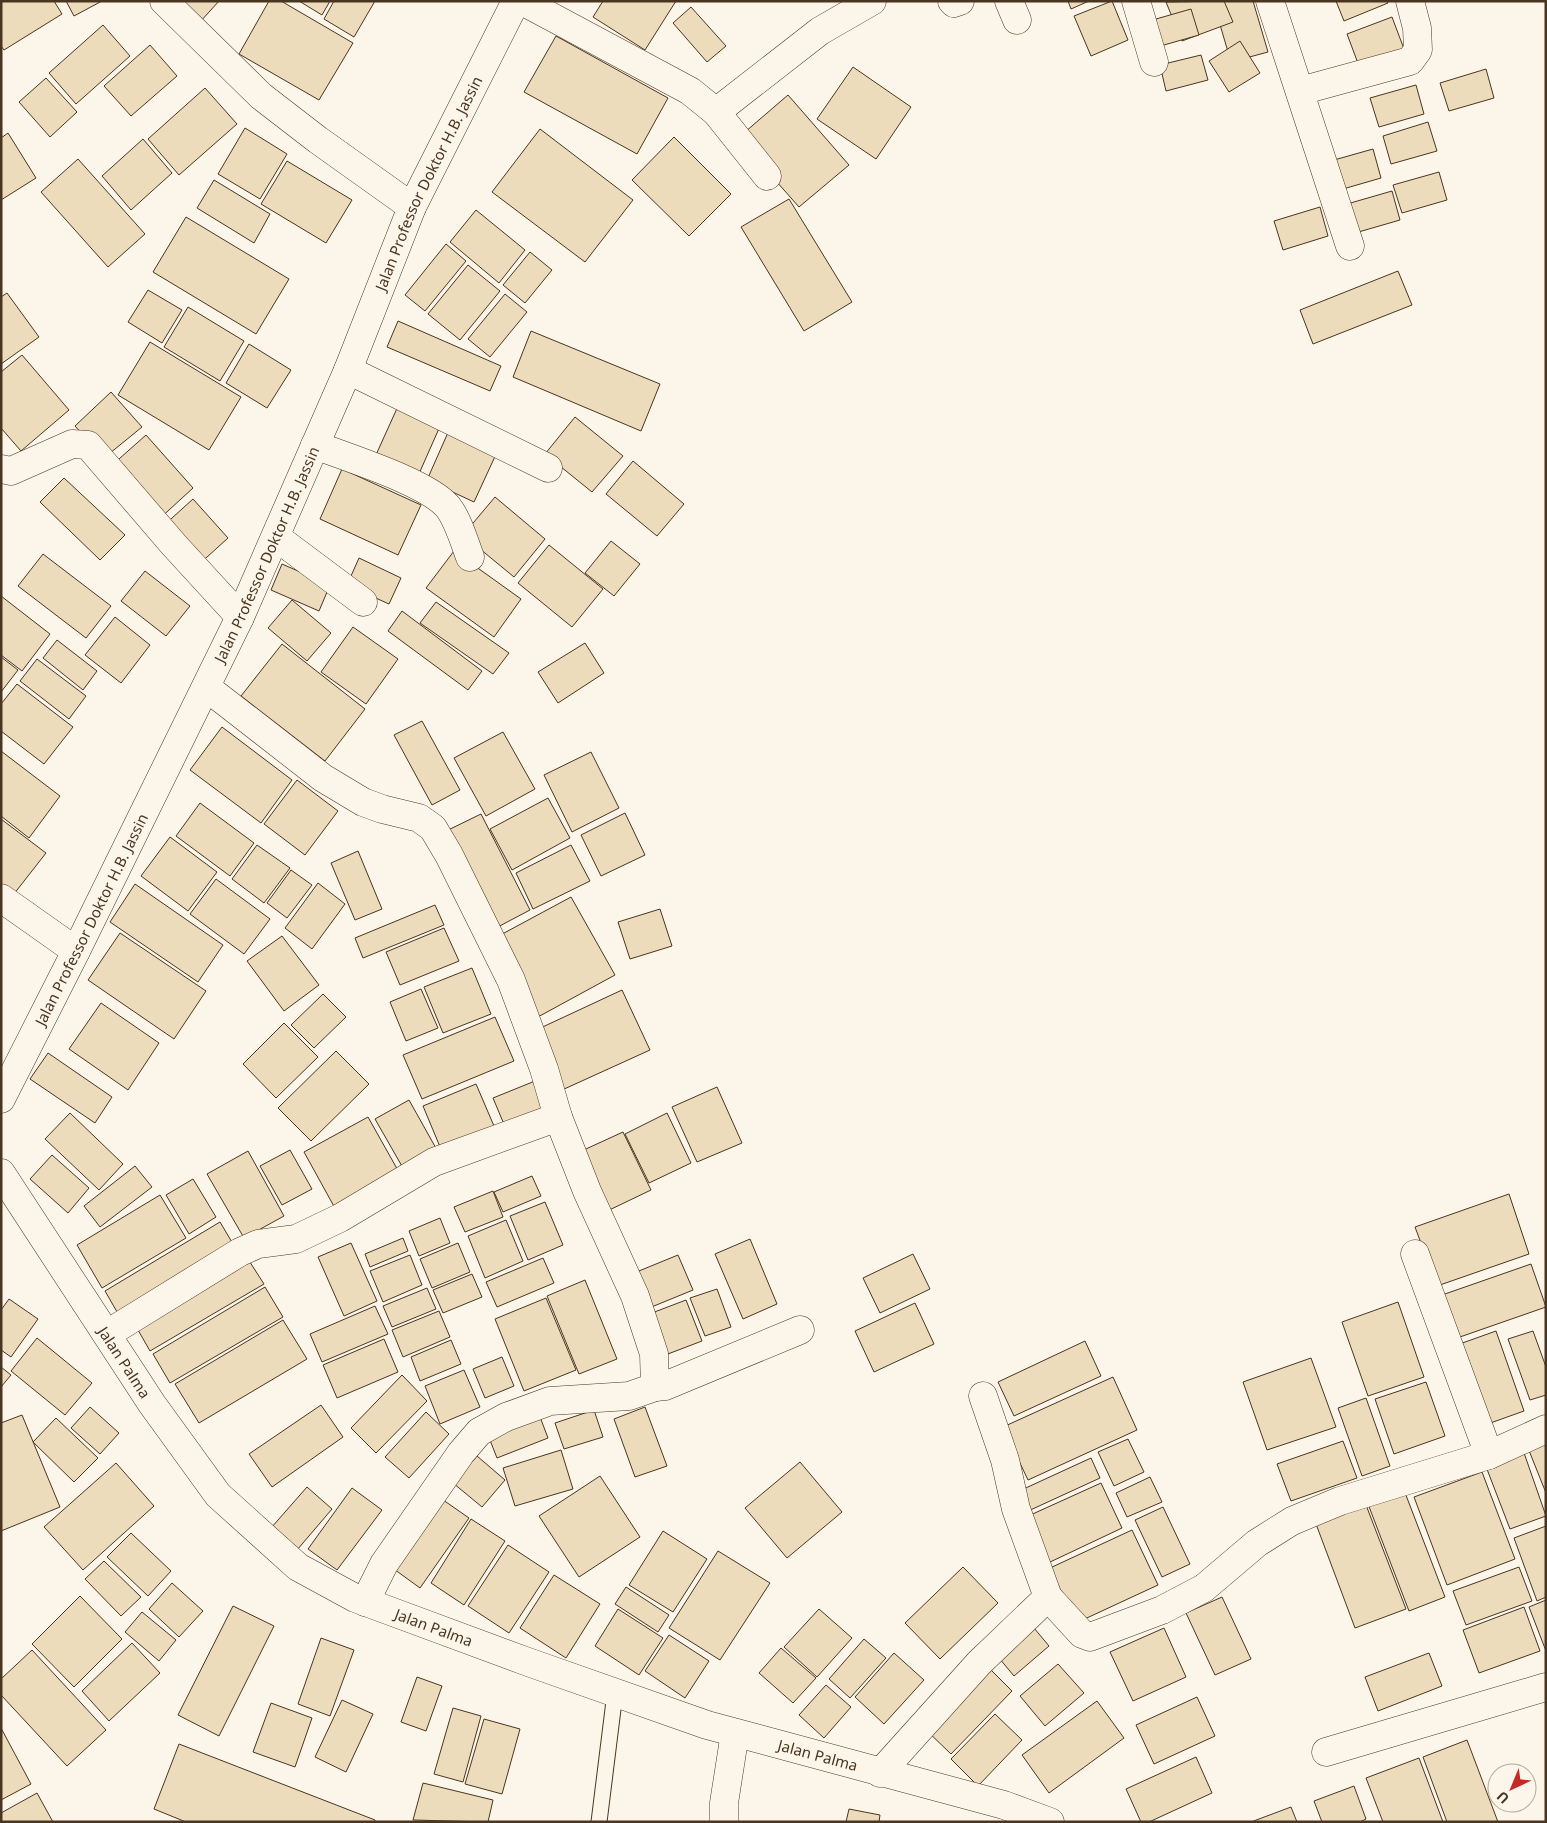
<svg xmlns="http://www.w3.org/2000/svg" width="1547" height="1823" font-family="'Noto Sans',sans-serif">
  <rect width="100%" height="100%" fill="#fbf6e9"/>
  <g fill="#ecdcbc" stroke="#4a3520">
    <polygon points="1,1 54,1 62,14 4,50 1,46"/>
    <polygon points="66,1 102,1 74,16"/>
    <polygon points="178,1 219,1 200,22"/>
    <polygon points="269,1 281,1 353,43 319,100 239,54"/>
    <polygon points="299,1 330,1 322,15"/>
    <polygon points="334,1 375,1 354,37 324,19"/>
    <polygon points="603,1 676,1 645,50 593,17"/>
    <polygon points="1068,1 1089,1 1071,9"/>
    <polygon points="1112,1 1128,40 1091,56 1074,16"/>
    <polygon points="1213,1 1253,1 1268,52 1231,62"/>
    <polygon points="1224,1 1233,22 1182,41 1166,2"/>
    <polygon points="1336,1 1387,1 1388,3 1344,21"/>
    <polygon points="691,7 726,46 707,62 673,23"/>
    <polygon points="1191,9 1199,35 1157,47 1149,21"/>
    <polygon points="1392,17 1404,49 1359,66 1347,34"/>
    <polygon points="103,25 130,56 76,104 49,73"/>
    <polygon points="556,36 668,98 637,154 524,92"/>
    <polygon points="1240,41 1260,73 1229,92 1209,61"/>
    <polygon points="150,45 177,76 131,116 104,86"/>
    <polygon points="1201,55 1208,80 1166,91 1160,65"/>
    <polygon points="853,67 911,107 876,159 817,119"/>
    <polygon points="1486,69 1494,98 1449,111 1440,83"/>
    <polygon points="46,78 77,112 50,137 19,102"/>
    <polygon points="1416,85 1424,114 1379,127 1370,98"/>
    <polygon points="205,88 237,124 179,175 148,139"/>
    <polygon points="788,95 849,165 799,207 738,138"/>
    <polygon points="1428,122 1437,151 1391,164 1383,136"/>
    <polygon points="245,128 287,154 260,199 218,174"/>
    <polygon points="540,129 633,200 585,262 492,192"/>
    <polygon points="8,133 36,178 1,200 1,138"/>
    <polygon points="674,137 731,194 689,236 632,180"/>
    <polygon points="143,139 172,173 131,210 102,176"/>
    <polygon points="1373,149 1381,178 1336,191 1327,162"/>
    <polygon points="78,159 145,234 108,267 41,192"/>
    <polygon points="287,161 352,200 326,243 261,204"/>
    <polygon points="1439,172 1447,200 1402,213 1393,185"/>
    <polygon points="214,180 270,214 254,243 197,208"/>
    <polygon points="1392,191 1400,220 1355,233 1347,204"/>
    <polygon points="789,199 852,302 804,331 741,227"/>
    <polygon points="1320,207 1328,236 1283,250 1274,221"/>
    <polygon points="476,210 525,250 499,283 450,242"/>
    <polygon points="186,217 289,279 256,334 153,272"/>
    <polygon points="446,244 466,261 425,311 405,295"/>
    <polygon points="530,252 552,270 525,303 503,285"/>
    <polygon points="468,265 500,291 460,340 428,314"/>
    <polygon points="1398,271 1412,305 1313,344 1300,310"/>
    <polygon points="148,290 182,310 162,343 128,322"/>
    <polygon points="7,293 39,337 1,364 1,297"/>
    <polygon points="505,294 527,312 490,357 468,339"/>
    <polygon points="188,307 244,341 220,381 164,347"/>
    <polygon points="398,321 501,366 490,391 387,347"/>
    <polygon points="531,331 660,384 641,431 513,377"/>
    <polygon points="150,342 241,397 209,450 118,395"/>
    <polygon points="249,344 291,370 267,408 226,383"/>
    <polygon points="22,355 69,410 21,451 1,428 1,372"/>
    <polygon points="111,392 142,427 104,458 75,426"/>
    <polygon points="399,404 441,424 418,476 375,457"/>
    <polygon points="575,417 623,456 592,492 545,454"/>
    <polygon points="450,428 498,450 474,502 427,480"/>
    <polygon points="146,435 193,488 157,521 110,467"/>
    <polygon points="633,461 684,504 657,536 606,494"/>
    <polygon points="342,469 421,505 398,555 320,519"/>
    <polygon points="64,478 125,535 100,560 40,502"/>
    <polygon points="495,497 545,539 514,577 463,535"/>
    <polygon points="193,499 228,538 196,567 161,528"/>
    <polygon points="611,541 640,564 614,596 585,573"/>
    <polygon points="549,545 603,589 572,627 518,583"/>
    <polygon points="454,551 521,599 494,637 426,588"/>
    <polygon points="43,554 111,606 86,638 18,586"/>
    <polygon points="359,558 401,578 389,604 347,585"/>
    <polygon points="282,564 330,585 319,611 271,590"/>
    <polygon points="145,571 190,606 166,636 121,601"/>
    <polygon points="1,596 50,634 22,671 1,655"/>
    <polygon points="292,600 331,633 307,661 268,628"/>
    <polygon points="436,602 509,653 493,674 420,623"/>
    <polygon points="402,611 482,671 468,690 388,631"/>
    <polygon points="115,617 150,645 121,683 85,655"/>
    <polygon points="353,627 398,659 366,704 321,672"/>
    <polygon points="57,640 97,671 83,690 43,658"/>
    <polygon points="585,643 604,673 558,703 538,672"/>
    <polygon points="282,644 365,709 325,761 241,696"/>
    <polygon points="1,657 18,670 1,692"/>
    <polygon points="37,659 86,696 69,719 20,681"/>
    <polygon points="17,684 73,727 44,764 1,731 1,704"/>
    <polygon points="422,721 460,790 432,805 394,735"/>
    <polygon points="222,727 292,780 261,823 190,770"/>
    <polygon points="503,732 535,789 486,816 454,758"/>
    <polygon points="1,751 60,796 29,838 1,816"/>
    <polygon points="591,752 619,808 572,832 544,775"/>
    <polygon points="297,780 338,811 305,855 264,824"/>
    <polygon points="548,798 570,838 512,870 490,829"/>
    <polygon points="200,803 254,843 230,876 176,836"/>
    <polygon points="625,813 645,855 601,876 581,835"/>
    <polygon points="481,814 530,910 492,930 442,833"/>
    <polygon points="1,819 46,853 10,899 1,892"/>
    <polygon points="170,837 217,872 188,911 141,876"/>
    <polygon points="257,845 290,868 264,903 232,879"/>
    <polygon points="571,845 590,881 533,909 516,873"/>
    <polygon points="358,851 382,909 355,920 331,863"/>
    <polygon points="291,870 312,885 287,918 267,903"/>
    <polygon points="216,879 270,919 244,954 190,914"/>
    <polygon points="318,883 345,904 312,949 285,928"/>
    <polygon points="135,884 223,945 198,982 110,922"/>
    <polygon points="571,897 615,975 536,1018 493,939"/>
    <polygon points="435,905 444,925 363,958 355,938"/>
    <polygon points="660,909 672,946 630,959 618,922"/>
    <polygon points="444,928 459,961 400,985 386,952"/>
    <polygon points="120,933 206,991 174,1039 88,980"/>
    <polygon points="282,936 319,985 284,1011 247,961"/>
    <polygon points="472,968 491,1014 443,1033 424,987"/>
    <polygon points="421,989 438,1028 406,1041 390,1002"/>
    <polygon points="622,990 650,1050 562,1090 534,1031"/>
    <polygon points="323,994 346,1017 314,1048 291,1025"/>
    <polygon points="101,1003 159,1043 128,1090 69,1049"/>
    <polygon points="495,1017 514,1061 422,1099 403,1055"/>
    <polygon points="284,1023 318,1057 276,1098 243,1064"/>
    <polygon points="336,1051 369,1084 311,1141 278,1108"/>
    <polygon points="48,1053 112,1097 95,1123 30,1079"/>
    <polygon points="535,1081 548,1111 506,1129 493,1098"/>
    <polygon points="476,1084 497,1133 443,1154 423,1106"/>
    <polygon points="717,1087 742,1143 697,1162 672,1107"/>
    <polygon points="409,1100 437,1150 403,1168 375,1119"/>
    <polygon points="70,1113 123,1164 99,1190 45,1139"/>
    <polygon points="667,1113 691,1163 649,1183 625,1134"/>
    <polygon points="368,1117 400,1174 336,1210 304,1152"/>
    <polygon points="623,1132 651,1190 603,1213 575,1154"/>
    <polygon points="290,1150 312,1189 282,1205 260,1166"/>
    <polygon points="248,1151 284,1216 244,1238 207,1174"/>
    <polygon points="52,1155 89,1188 68,1213 30,1179"/>
    <polygon points="135,1166 152,1187 100,1227 84,1206"/>
    <polygon points="532,1176 541,1196 503,1212 494,1192"/>
    <polygon points="193,1179 216,1217 189,1234 166,1195"/>
    <polygon points="493,1191 503,1217 465,1232 454,1207"/>
    <polygon points="1509,1194 1529,1254 1437,1286 1415,1227"/>
    <polygon points="160,1195 186,1238 102,1288 77,1245"/>
    <polygon points="545,1202 563,1245 528,1260 510,1216"/>
    <polygon points="440,1218 450,1243 419,1256 409,1231"/>
    <polygon points="506,1220 523,1261 485,1278 468,1236"/>
    <polygon points="220,1222 236,1249 120,1317 105,1291"/>
    <polygon points="403,1238 408,1251 370,1267 365,1254"/>
    <polygon points="750,1239 777,1304 743,1319 715,1254"/>
    <polygon points="351,1243 377,1301 344,1316 318,1257"/>
    <polygon points="458,1243 470,1272 432,1288 420,1259"/>
    <polygon points="913,1254 930,1289 880,1313 863,1278"/>
    <polygon points="410,1255 422,1285 383,1302 370,1271"/>
    <polygon points="678,1255 693,1290 649,1308 634,1273"/>
    <polygon points="246,1256 264,1284 150,1351 134,1323"/>
    <polygon points="543,1258 554,1283 497,1307 486,1282"/>
    <polygon points="1531,1264 1546,1307 1457,1338 1442,1295"/>
    <polygon points="472,1274 482,1297 443,1313 433,1290"/>
    <polygon points="585,1280 617,1359 579,1374 547,1296"/>
    <polygon points="265,1287 283,1317 170,1383 153,1354"/>
    <polygon points="427,1288 436,1309 392,1327 383,1306"/>
    <polygon points="717,1289 731,1327 705,1336 690,1298"/>
    <polygon points="546,1298 576,1370 524,1391 495,1319"/>
    <polygon points="9,1299 38,1319 11,1357 1,1350 1,1310"/>
    <polygon points="686,1300 702,1341 660,1357 644,1316"/>
    <polygon points="1398,1302 1424,1377 1368,1396 1342,1322"/>
    <polygon points="915,1303 934,1344 874,1372 855,1331"/>
    <polygon points="375,1306 388,1334 322,1362 310,1334"/>
    <polygon points="439,1311 450,1337 403,1357 392,1330"/>
    <polygon points="283,1320 307,1359 199,1423 175,1384"/>
    <polygon points="1496,1331 1524,1411 1482,1426 1454,1346"/>
    <polygon points="1533,1331 1546,1367 1546,1395 1530,1400 1508,1339"/>
    <polygon points="37,1338 92,1383 65,1415 11,1371"/>
    <polygon points="384,1339 398,1372 337,1398 323,1365"/>
    <polygon points="451,1340 461,1364 420,1381 411,1357"/>
    <polygon points="1085,1341 1101,1376 1014,1416 998,1382"/>
    <polygon points="502,1357 514,1386 485,1398 473,1369"/>
    <polygon points="1311,1358 1336,1427 1267,1450 1243,1382"/>
    <polygon points="1,1367 11,1375 1,1387"/>
    <polygon points="464,1370 480,1407 440,1424 425,1386"/>
    <polygon points="402,1375 427,1401 376,1453 351,1428"/>
    <polygon points="1113,1377 1137,1430 1028,1480 1003,1427"/>
    <polygon points="1426,1382 1445,1436 1394,1454 1375,1399"/>
    <polygon points="1366,1398 1390,1466 1362,1476 1338,1408"/>
    <polygon points="321,1405 343,1437 272,1487 249,1454"/>
    <polygon points="90,1407 119,1433 100,1454 71,1428"/>
    <polygon points="645,1407 667,1466 635,1477 614,1419"/>
    <polygon points="537,1409 548,1438 497,1458 486,1430"/>
    <polygon points="594,1410 603,1437 564,1449 555,1423"/>
    <polygon points="426,1412 449,1434 409,1478 385,1457"/>
    <polygon points="22,1415 60,1507 1,1531 1,1423"/>
    <polygon points="56,1418 98,1458 74,1482 33,1442"/>
    <polygon points="1128,1439 1144,1472 1114,1486 1098,1452"/>
    <polygon points="1343,1441 1357,1478 1291,1501 1277,1464"/>
    <polygon points="1546,1441 1546,1493 1528,1448"/>
    <polygon points="561,1450 573,1489 515,1506 503,1468"/>
    <polygon points="1523,1450 1546,1516 1510,1529 1485,1464"/>
    <polygon points="477,1456 505,1480 482,1507 453,1483"/>
    <polygon points="1091,1458 1100,1478 1026,1512 1017,1492"/>
    <polygon points="800,1462 842,1512 787,1558 745,1508"/>
    <polygon points="116,1463 154,1506 83,1570 44,1527"/>
    <polygon points="1482,1472 1515,1559 1447,1585 1414,1497"/>
    <polygon points="600,1476 640,1537 579,1577 539,1516"/>
    <polygon points="1150,1477 1162,1502 1127,1517 1116,1493"/>
    <polygon points="1101,1483 1122,1528 1048,1563 1026,1517"/>
    <polygon points="307,1487 332,1509 297,1550 271,1528"/>
    <polygon points="352,1488 382,1510 337,1570 308,1549"/>
    <polygon points="1404,1490 1445,1597 1409,1611 1368,1504"/>
    <polygon points="436,1495 469,1518 420,1588 387,1564"/>
    <polygon points="1366,1505 1406,1609 1355,1628 1316,1524"/>
    <polygon points="1163,1507 1190,1564 1162,1577 1135,1520"/>
    <polygon points="471,1519 505,1541 464,1605 431,1583"/>
    <polygon points="1546,1526 1546,1597 1537,1601 1514,1538"/>
    <polygon points="1132,1530 1158,1585 1076,1623 1050,1568"/>
    <polygon points="663,1531 707,1559 673,1612 629,1585"/>
    <polygon points="131,1533 171,1571 148,1596 107,1557"/>
    <polygon points="508,1545 549,1572 509,1633 468,1606"/>
    <polygon points="718,1551 770,1583 720,1660 669,1628"/>
    <polygon points="104,1561 141,1597 121,1616 85,1579"/>
    <polygon points="963,1567 998,1603 940,1659 905,1623"/>
    <polygon points="1519,1567 1532,1601 1466,1625 1453,1591"/>
    <polygon points="554,1575 600,1604 566,1658 520,1628"/>
    <polygon points="172,1583 203,1611 179,1637 149,1609"/>
    <polygon points="626,1587 669,1615 658,1632 615,1604"/>
    <polygon points="80,1596 122,1639 74,1687 32,1644"/>
    <polygon points="1222,1597 1251,1659 1215,1675 1186,1613"/>
    <polygon points="1546,1600 1546,1651 1529,1607"/>
    <polygon points="233,1606 274,1626 219,1736 178,1715"/>
    <polygon points="1524,1607 1540,1651 1479,1673 1463,1630"/>
    <polygon points="618,1609 663,1638 639,1675 595,1646"/>
    <polygon points="819,1609 852,1638 817,1677 784,1647"/>
    <polygon points="142,1612 176,1640 159,1661 125,1632"/>
    <polygon points="1029,1622 1049,1646 1014,1676 994,1652"/>
    <polygon points="1164,1628 1186,1677 1133,1701 1110,1652"/>
    <polygon points="669,1635 709,1661 685,1698 645,1671"/>
    <polygon points="321,1638 354,1650 330,1716 298,1704"/>
    <polygon points="864,1639 886,1658 850,1698 829,1679"/>
    <polygon points="132,1643 160,1673 109,1721 82,1691"/>
    <polygon points="781,1648 816,1678 793,1703 759,1673"/>
    <polygon points="32,1650 106,1730 67,1766 1,1695 1,1679"/>
    <polygon points="894,1653 924,1680 884,1724 855,1697"/>
    <polygon points="1429,1653 1442,1686 1378,1711 1365,1677"/>
    <polygon points="985,1664 1012,1691 951,1754 923,1727"/>
    <polygon points="1058,1664 1084,1693 1045,1726 1020,1696"/>
    <polygon points="417,1677 442,1686 426,1731 401,1722"/>
    <polygon points="826,1685 851,1707 824,1738 799,1715"/>
    <polygon points="1197,1697 1215,1736 1154,1764 1136,1725"/>
    <polygon points="342,1700 373,1714 346,1772 315,1757"/>
    <polygon points="1097,1701 1124,1738 1049,1793 1022,1755"/>
    <polygon points="271,1703 312,1718 295,1767 253,1752"/>
    <polygon points="453,1708 481,1716 463,1782 434,1774"/>
    <polygon points="995,1714 1022,1740 978,1786 951,1759"/>
    <polygon points="484,1719 520,1729 502,1794 465,1784"/>
    <polygon points="1,1728 31,1784 1,1800"/>
    <polygon points="1467,1740 1498,1822 1447,1822 1423,1757"/>
    <polygon points="179,1744 375,1820 375,1822 186,1822 154,1809"/>
    <polygon points="1196,1757 1212,1793 1149,1822 1141,1822 1126,1789"/>
    <polygon points="1419,1758 1443,1822 1383,1822 1366,1778"/>
    <polygon points="423,1783 493,1800 488,1822 413,1820"/>
    <polygon points="1354,1786 1366,1819 1360,1822 1322,1822 1314,1801"/>
    <polygon points="37,1793 53,1822 1,1822 1,1813"/>
    <polygon points="1291,1807 1297,1822 1251,1822"/>
    <polygon points="849,1809 880,1815 879,1822 846,1822"/>
  </g>
  <g fill="none" stroke-linecap="round" stroke-linejoin="round">
    <defs>
      <polyline id="lane" points="599,1822 615,1693"/>
      <g id="street">
        <polyline points="164,1 261,96 318,140 412,207"/>
        <polyline points="522,1 690,91 716,112 767,176"/>
        <polyline points="952,1 954,3 960,1"/>
        <polyline points="1009,1 1017,20"/>
        <polyline points="1136,1 1154,62"/>
        <polyline points="1270,1 1350,246"/>
        <polyline points="1300,91 1410,61 1418,50 1417,28 1410,1"/>
        <polyline points="716,112 820,31 872,1"/>
        <polyline points="348,370 548,468"/>
        <path d="M315,445c33,13 112,37 133,62 10,13 16,34 22,50"/>
        <polyline points="1,469 11,471 72,444 88,445 174,545 240,617"/>
        <polyline points="276,537 363,602"/>
        <polyline points="206,687 323,778 363,802 382,809 419,818 433,828 449,855 511,980 544,1069 558,1117 587,1191 635,1296 654,1354 655,1387 629,1396 550,1401 506,1417 479,1432 461,1453 384,1564 365,1602"/>
        <polyline points="1,898 76,951"/>
        <path id="s1" d="M1,1173l151,231 66,91 80,72 57,31 173,64 179,63 297,80 46,17"/>
        <polyline points="1415,1254 1489,1455"/>
        <polyline points="107,1334 240,1252 258,1244 296,1239 340,1218 434,1162 558,1117"/>
        <polyline points="655,1387 665,1386 800,1330"/>
        <polyline points="983,1396 1005,1460 1016,1509 1048,1597 1082,1634 1090,1637 1162,1610 1204,1588 1257,1543 1292,1521 1340,1501 1489,1455 1546,1429"/>
        <polyline points="1326,1752 1546,1687"/>
        <polyline points="880,1773 979,1663 1048,1597"/>
        <polyline points="724,1822 724,1803 735,1733"/>
      </g>
      <g id="highway">
        <path id="s2" d="M1,1099l75,-148 164,-334 108,-247 64,-163 104,-206"/>
      </g>
    </defs>
    <use href="#lane" stroke="#4a3520" stroke-width="17"/>
    <use href="#street" stroke="#4a3520" stroke-width="29"/>
    <use href="#highway" stroke="#4a3520" stroke-width="29"/>
    <use href="#lane" stroke="#fbf6e9" stroke-width="15"/>
    <use href="#street" stroke="#fbf6e9" stroke-width="28"/>
    <use href="#highway" stroke="#fbf6e9" stroke-width="28"/>
  </g>
  <g text-anchor="middle" dominant-baseline="central" stroke-width="4" stroke-linejoin="round" paint-order="stroke">
    <g font-size="15" fill="#4a3520" stroke="#fbf6e9">
      <text stroke="none"><textPath href="#s2" startOffset="1011">Jalan Professor Doktor H.B. Jassin</textPath></text>
      <text stroke="none"><textPath href="#s2" startOffset="606">Jalan Professor Doktor H.B. Jassin</textPath></text>
      <text stroke="none"><textPath href="#s2" startOffset="201">Jalan Professor Doktor H.B. Jassin</textPath></text>
      <text stroke="none"><textPath href="#s1" startOffset="226">Jalan Palma</textPath></text>
      <text stroke="none"><textPath href="#s1" startOffset="645">Jalan Palma</textPath></text>
      <text stroke="none"><textPath href="#s1" startOffset="1050">Jalan Palma</textPath></text>
    </g>
  </g>
  <rect width="1547" height="1823" fill="none" stroke="#4a3520" stroke-width="5"/>
  <g transform="translate(1512 1788) rotate(224)"><circle r="24" fill="#fbf6e9" stroke="#b4a999"/>
  <path d="M0-4L9 19L0 12L-9 19Z" fill="#c62828"/>
  <text y="-8" font-size="14" font-weight="bold" text-anchor="middle" fill="#4a3520">U</text>
  </g>
</svg>
